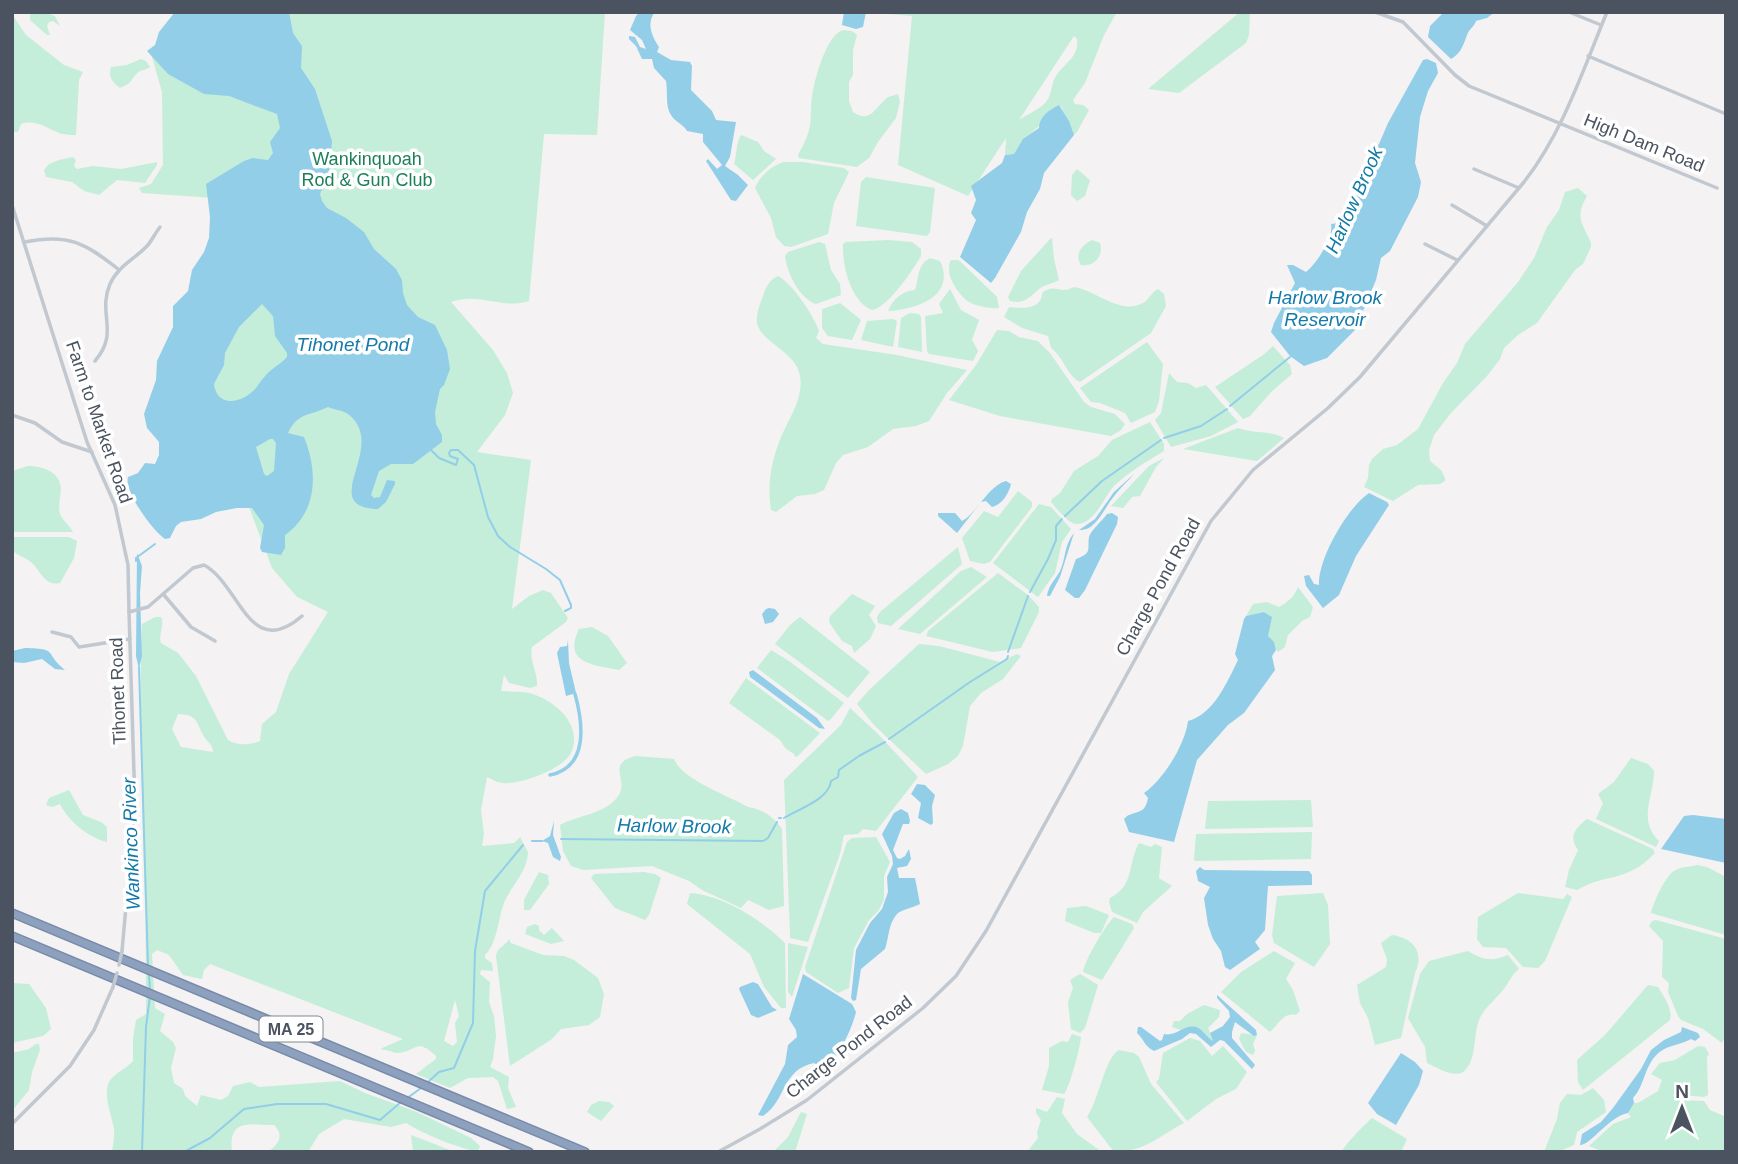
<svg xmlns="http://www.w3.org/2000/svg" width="1738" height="1164" font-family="Arial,sans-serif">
  <rect width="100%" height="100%" fill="#f4f2f2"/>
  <g fill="#c4eed9" fill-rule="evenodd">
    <polygon points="30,12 44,12 55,16 60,26 53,21 49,22 47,26 50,35 47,35 30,20"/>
    <path d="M184,12h421l-8,123 -53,-1 -15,167c-29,9 -47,-9 -78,1l42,48 14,23 6,20 -8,22 -28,37 54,8 -19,149 17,-13 14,-6 8,3 17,25 -2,4 -34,25c-3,14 6,25 5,39l-7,2 -21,-5 -5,-8 -3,16c9,1 19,0 28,2 24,6 55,31 42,60 -8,16 -51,32 -68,30 -6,0 -11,-4 -16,-6l-6,33 3,24 -2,12 32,-3 6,-6 8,15c0,19 -17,34 -24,51 -6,16 -7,41 -19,52v3l7,5 1,8 -12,-1 -1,4 10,8 -1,20 5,14 2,20 -3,23 -3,8 19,10 -1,11 8,19 -9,2 -9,-28 -5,-4 -25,1 -18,10 -34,-14 20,-15v-3c-20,-19 -19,-5 -38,-3 -6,0 -10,-4 -17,-3l1,-2 21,-9 -193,-75 -6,6 -2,9 -19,-4 -14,-20 -12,-5 -5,4 3,54 10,6 -5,17 13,11 3,6 -5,20 3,15 9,6 2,7 12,10 4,-11 20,5 7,-4 5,-10 17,-4 9,5 81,-6 25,12 52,19 54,26 9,8 -2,5c-17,-1 -56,-18 -72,-28l-15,4 -47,-8 -25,15 -11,18h-41c11,-6 18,-17 7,-27 -23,0 -46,-8 -42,27h-120c1,-8 3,-16 2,-23 -2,-13 -13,-38 -3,-50 6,-7 16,-11 22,-18v-23l3,-18 10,-6v-7c1,-128 -9,-255 -4,-383l13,-7h6c4,9 -3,17 0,26l17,10 18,23 32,64c10,6 22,5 32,1l2,-17 14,-12 13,-38 39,-62 -31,-15 -25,-29 -25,-66 -92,-109 58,-159 1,-36 -72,-5 -3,-5 12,-4 12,-19 -1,-73 -10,-35 16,-6zM178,714c22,1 17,9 27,24 4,6 7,5 8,14l-32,-5 -9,-18zM455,1000l4,16 -4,7 2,19 -4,4 -9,-5z"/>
    <path d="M862,12h255l-13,23 -19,48 -12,17 2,4 8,1 6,5 -12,22 -3,3 -13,-29c-15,16 -38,30 -47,48l-9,1 1,-17 -38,58 -70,-31 14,-149zM1074,36l3,3c2,19 -12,23 -21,37 -6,9 -3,21 -13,29 -7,6 -17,10 -24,15z"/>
    <polygon points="1240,12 1250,12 1249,35 1246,43 1179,93 1148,89"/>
    <path d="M12,14l14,21 38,30 19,7 -4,8 -3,55c-6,0 -14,0 -19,-3 -12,-5 -22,-13 -36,-8l-3,8h-6z"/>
    <path d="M843,30l9,1 5,4 -4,15v25l-4,7v19l4,11c18,12 22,-5 34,-14 2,-2 9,-3 11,-4l2,8 -4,16 -18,24 -9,16 -12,9 -58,-9 -1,-3c4,-8 9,-16 11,-25 3,-10 1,-22 3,-33 2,-16 14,-62 31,-67z"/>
    <path d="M141,59l5,2 4,6c-3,2 -6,3 -10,4 -9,6 -6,12 -20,17 -8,-6 -12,-11 -9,-21l16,-2z"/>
    <path d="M741,135l17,7 6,9 12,8 -23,21 -19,-16c3,-10 2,-22 7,-29z"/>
    <polygon points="73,157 76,160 74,166 77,169 93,166 121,169 157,162 157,165 145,183 117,180 99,195 84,191 72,182 46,177 44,170 49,164 59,160"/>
    <path d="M784,162h18l42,6 5,4 -15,31 -6,31 -37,13 -7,-1 -8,-9 -5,-19 -16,-30c4,-11 17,-23 29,-26z"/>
    <polygon points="1077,169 1090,180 1085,196 1077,201 1071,195 1072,175"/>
    <polygon points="866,177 935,188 930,232 927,236 856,226 861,182"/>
    <path d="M1578,188l9,8c-13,22 -4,28 4,47v4l-8,17 -8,6 -38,53 -19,12 -14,13 -4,11 -13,17 -36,37 -17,22 -5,15 1,11 11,9 4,8v3l-5,3 -22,1 -25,16 -29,-14 4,-9 1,-13 3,-6 11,-10 14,-4 21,-16 25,-46 14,-20 8,-19 53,-62 16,-24 13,-31 12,-17 6,-18z"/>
    <path d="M1051,238h1l2,21 5,21c-5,3 -11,4 -17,7 -12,8 -15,18 -32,14l-2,-4 13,-26z"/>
    <path d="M888,240l24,2 9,7v7c-8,14 -34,52 -49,54 -21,-8 -30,-44 -29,-66l3,-2z"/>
    <path d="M1092,240l8,3c4,13 -6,24 -19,22 -7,-11 1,-20 11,-25z"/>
    <path d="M819,242l6,2 6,26 9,14 1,11 -25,9c-17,-6 -29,-31 -31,-48l3,-4z"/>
    <path d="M930,258l10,3c17,36 -26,49 -52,50 5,-12 14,-20 27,-21 4,-12 2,-25 15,-32z"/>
    <path d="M951,260h7l5,4 34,33 2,11c-9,1 -25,-2 -33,-8 -10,-9 -22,-27 -15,-40z"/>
    <path d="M778,276c14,7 36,40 41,55l-3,7 7,6 74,11 70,15 -20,23 -18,28 -13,5 -23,3 -25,18 -25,8 -7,8 -12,27 -9,4 -18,2 -21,16 -5,-2c-4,-26 0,-48 10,-73 8,-19 23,-39 19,-61 -4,-25 -39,-33 -43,-53 -1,-9 3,-19 6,-27 2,-8 7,-17 15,-20z"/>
    <path d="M1074,287c21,3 45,27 67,17 8,-3 9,-11 17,-15l6,5 2,12 -15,27 -71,49c-14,-7 -16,-25 -29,-34l-3,-12 -26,-8 -18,-11 5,-10c11,1 26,3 32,-8 2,-6 0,-7 6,-9 9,-5 15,4 27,-3z"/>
    <polygon points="950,289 961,310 979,320 972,340 978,351 973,361 929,354 927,351 925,316 943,313 939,304"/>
    <polygon points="840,303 861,320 852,340 828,336 822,328 822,309"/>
    <polygon points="910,313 919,314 921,317 922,352 898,347 901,318"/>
    <polygon points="893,319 897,321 893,347 861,340 867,321"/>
    <polygon points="997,330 1009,331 1019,337 1038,341 1050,353 1084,402 1091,407 1115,414 1125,424 1121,430 1111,436 1000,416 949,400 976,365"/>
    <polygon points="1147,342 1163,364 1159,401 1155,412 1131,423 1125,413 1100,403 1091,402 1080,388"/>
    <polygon points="1273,346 1290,365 1292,374 1272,391 1250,416 1243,419 1215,387 1263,355"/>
    <polygon points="1169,373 1177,382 1188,383 1196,388 1206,385 1238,422 1211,436 1171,447 1155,420 1161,413"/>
    <path d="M1150,422l14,22v7c-16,10 -36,21 -50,35 -10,11 -20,39 -38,38 -8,-1 -20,-16 -25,-22l1,-3 8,-6 14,-22 24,-15 14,-16z"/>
    <path d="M1238,428c17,6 31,2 46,10l-27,23 -74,-12z"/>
    <polygon points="1164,458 1156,467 1140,496 1132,497 1123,508 1111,506 1149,466"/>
    <path d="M28,466c15,0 33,6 33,24 -1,8 -3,16 -1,24 2,6 10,12 13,18h-61v-61z"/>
    <polygon points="1018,491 1032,502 1032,507 990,562 984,564 970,561 962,538 984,511 998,517"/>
    <polygon points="1039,504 1051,507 1071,529 1062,542 1055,573 1038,597 993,563"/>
    <path d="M12,537h57l8,4 -3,17 -14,25c-17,4 -20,-16 -32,-23 -6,-4 -11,-5 -16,-10z"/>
    <polygon points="958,547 962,564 891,626 878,623 877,617 880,612"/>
    <polygon points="971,567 987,577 920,634 898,629 961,571"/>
    <polygon points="998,573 1028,595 1039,607 1039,612 1021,648 993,652 926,636 928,631"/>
    <path d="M1298,587l15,20 -3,10 -8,4 -14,14 -3,12 -7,5 -10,-16 3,-20 -7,-4 -18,4 7,-12 14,-2 12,5c9,-5 15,-10 19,-20z"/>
    <polygon points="852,594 875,606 869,615 876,626 870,639 854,653 852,646 842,641 829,622 830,616"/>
    <polygon points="800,617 870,672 848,698 775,644 790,625"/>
    <path d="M592,627l16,9 19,27 -8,7c-24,-5 -57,-6 -40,-41z"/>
    <polygon points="919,644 939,646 1000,662 1017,654 1021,656 1003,679 981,693 970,706 963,746 958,756 948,764 926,774 874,725 857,704 868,691"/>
    <polygon points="771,650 789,661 844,703 830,720 828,721 757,668"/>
    <polygon points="746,678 820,733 798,756 795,757 794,754 785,748 780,740 729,703"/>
    <polygon points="850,708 878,734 918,777 876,831 863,829 858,834 844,835 840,854 808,942 790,938 790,934 784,780 841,725"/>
    <path d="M636,756l38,3c7,20 55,37 74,48 14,2 26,10 34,22l2,77 -15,4 -21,-10 -7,8 -39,-18 -13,-9 -37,-15 -69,4 -12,-4 -8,-15 -3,-26c18,-10 47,-11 59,-30 9,-16 -13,-32 17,-39z"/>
    <path d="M1631,758l17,6 6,7c0,25 -17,49 5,70l-3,6 -60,-28 7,-16 -5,-9 16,-12z"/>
    <path d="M69,790l14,25 18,7 6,5v15c-18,-4 -39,-21 -47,-38l-8,3 -6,-2 3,-7z"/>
    <polygon points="1311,800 1313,827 1205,829 1208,801"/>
    <path d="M1587,819l66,30 2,4c-30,31 -47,19 -78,37l-12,-3 4,-17 9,-20c-9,-13 -4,-21 9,-31z"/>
    <polygon points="1312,832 1311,859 1195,861 1194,860 1196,834"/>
    <polygon points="876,837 890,862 884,876 884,899 879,910 869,920 854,948 849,988 838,993 806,972 805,967 847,842 852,838"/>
    <path d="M1139,843l12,4 4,-3 7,3 -3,31 13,8 -29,26 -6,11 -25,-11 -3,-10 1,-4c25,-13 17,-33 29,-55z"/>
    <path d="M1697,865l10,2 19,10v58l-75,-22c2,-9 14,-37 23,-42 5,-4 16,-4 23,-6z"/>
    <polygon points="539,872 548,875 549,884 530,910 524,910 524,900"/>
    <polygon points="644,872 655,874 661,878 649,915 645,920 615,908 591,878 594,874"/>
    <path d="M690,893c35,3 70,26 95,50l1,65h-5l-17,-21 -14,-33 -63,-50z"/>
    <polygon points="1323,893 1328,905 1330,944 1314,967 1274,943 1272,935 1277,896"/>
    <polygon points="1518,893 1563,899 1567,894 1572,897 1545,961 1538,968 1523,967 1506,948 1483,947 1477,939 1478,917"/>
    <polygon points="1086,906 1109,915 1101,933 1094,933 1065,921 1067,908"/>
    <path d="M1114,917l18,7 2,4 -32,52 -19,-8c2,-13 22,-46 31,-55z"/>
    <polygon points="1656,920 1726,939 1726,1034 1722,1043 1703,1029 1681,1020 1678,1016 1668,992 1669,983 1662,977 1663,941 1649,926 1652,921"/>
    <polygon points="535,924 539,926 539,930 544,935 552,928 564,941 551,944 525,934 527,927"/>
    <path d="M1392,935c21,3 33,17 23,38l-14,65 -26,7 -7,-27 -8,-15 -3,-18 29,-18 1,-8 -6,-16z"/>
    <path d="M509,939l2,4 32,12 21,1 10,4 24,18 6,16 -4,23 -11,8 -28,4 -9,10 -42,27 -14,-110c1,-9 10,-10 13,-17z"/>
    <polygon points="788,943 808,947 792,997 788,992"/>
    <path d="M1274,951l21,12 -9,16 7,11 7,21 -4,4c-13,-3 -18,10 -26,17l-49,-40 20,-20z"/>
    <path d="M1468,951c15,9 23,11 40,4l11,14c-8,6 -10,14 -16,21 -8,10 -19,18 -24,30 -6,15 -2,42 -16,52 -9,6 -28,-5 -36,-9l-2,-16 -17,-29 12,-44 9,-13z"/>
    <polygon points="1080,974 1098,985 1085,1028 1080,1033 1071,1029 1068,1002 1073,988 1070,980"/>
    <polygon points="12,983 29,984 46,1008 51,1029 43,1036 12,1043"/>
    <path d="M1648,985l10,2c6,10 15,22 12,33l-87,70 -5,-8 -1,-22 28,-25z"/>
    <polygon points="1204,1005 1220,1010 1219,1017 1208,1028 1214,1041 1209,1040 1203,1031 1181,1030 1172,1027 1174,1021 1180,1021 1187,1014"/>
    <polygon points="1241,1033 1257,1035 1253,1044 1255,1051 1253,1055 1246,1052 1239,1039"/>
    <path d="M1072,1034l9,3c-1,11 -11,49 -17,57l-22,-4 7,-24v-18l13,-7 6,1z"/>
    <polygon points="1190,1038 1200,1041 1212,1056 1223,1046 1247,1072 1236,1089 1216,1099 1187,1121 1156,1082 1159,1079 1163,1053"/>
    <polygon points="36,1044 39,1044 40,1050 32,1072 29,1090 12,1111 12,1053 29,1049"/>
    <polygon points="1698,1046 1705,1047 1709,1054 1707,1057 1708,1095 1704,1097 1673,1094 1682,1100 1704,1101 1710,1110 1726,1117 1726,1152 1604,1152 1589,1146 1613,1124 1631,1117 1628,1113 1634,1103 1638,1103 1658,1091 1662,1080 1651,1074 1660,1063 1675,1060"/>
    <path d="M1119,1050l15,3 5,4 12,27 33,39c-25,13 -40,29 -70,29l-27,-35c12,-17 18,-60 32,-67z"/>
    <polygon points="1593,1088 1604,1100 1606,1112 1577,1132 1574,1145 1558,1152 1544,1152 1557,1119 1560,1103 1567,1094 1581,1095"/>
    <polygon points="1057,1097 1065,1099 1062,1113 1077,1134 1102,1152 1027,1152 1038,1138 1037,1132 1041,1120 1036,1113 1036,1108 1047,1112"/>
    <polygon points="599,1101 609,1102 614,1106 601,1121 587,1112 591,1105"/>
    <polygon points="801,1112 807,1114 795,1152 773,1152 788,1137"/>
    <path d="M1372,1118l35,21 -6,13h-60c9,-13 20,-24 31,-34z"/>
    <polygon points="411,1135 455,1152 413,1152"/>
  </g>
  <g fill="#93cee9" fill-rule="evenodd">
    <path d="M175,12h114l4,21 9,13 -1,22 14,21 17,52 -3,31 -9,22 2,7 5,7 19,10 18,14 10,17 22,20 6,11 1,13 4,12 11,12 17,8 12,25 3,19 -6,16 -4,4 -5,23 1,12 6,11v7l-29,22h-22l-12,7 -8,24 3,3 6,-1 7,-17 8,1v3l-9,18 -8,7c-63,-2 12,-63 -30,-95 -5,-4 -14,-4 -20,-7 -18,9 -30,5 -40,26l16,4c14,34 14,75 -19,98v13l-4,7 -19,-3 -2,-4 4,-23 -12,-17h-15l-21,4 -15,7 -20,3 -5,4 -6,12 -5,1c-12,-8 -41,-47 -37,-62l10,-4 7,-10 10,1 4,-9v-13l-12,-14 -3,-14 12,-34 1,-19 16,-34v-21l15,-15 4,-21 12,-18 5,-14 1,-21 -4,-33 38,-23 9,-3 15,2 5,-7 -3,-11 10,-14 -3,-14 -48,-18 -25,-2 -36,-20 -21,-23 8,-6 4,-13zM262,304l11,12 2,20 12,17v4c-6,7 -15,11 -21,18 -4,4 -7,9 -10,13 -13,15 -39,21 -42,-4l10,-19 1,-12 14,-26zM270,439h3l3,4 -2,28 -7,5 -3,-2 -8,-27z"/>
    <path d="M640,12h15c-9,11 -3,24 4,35l-2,5 14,8 19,2 2,4 -1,24 21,21 4,9 20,2 -6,35 -5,9 13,9 10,10 -12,16 -5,-1 -25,-39 2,-2 9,10 5,-4 -19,-23v-8l-16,-3c-4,-7 -12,-9 -16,-16 -6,-9 -3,-23 -5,-34l-12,-13 -2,-9h-10l-6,-13 -7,-7v-3l6,1 5,10 6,2 -4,-9 -12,-10 6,-14z"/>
    <polygon points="844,12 866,12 863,27 856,29 842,25"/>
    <path d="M1444,12h51l-8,6 -11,3c-2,6 -7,8 -9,14 -4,11 -6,18 -16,24l-23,-22 2,-11z"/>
    <path d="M1427,59l9,4 2,10 -10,18 -8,26 -5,46 6,19 -3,15 -28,54 -9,7 -5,22 -21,50 -28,28 -23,8 -14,-10 -19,-24 3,-9 21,-40 -8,-18h6l13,7c11,-9 28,-35 25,-48l8,-1 20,-44 8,-9 4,-18 8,-8 9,-21 35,-63z"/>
    <path d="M1059,105l10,16 5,14 -30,38 -4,16 -13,23 -6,20 -26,46 -4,5 -31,-26 16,-37 -5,-7 5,-13 -5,-14 31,-23 3,-8 9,-1 9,-15 16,-11c0,-11 10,-18 20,-23z"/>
    <path d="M1134,474c-5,6 -13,13 -19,21 -10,11 -19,37 -36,35l16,-11 19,-27z"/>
    <path d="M1006,481l5,3c-2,9 -9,21 -19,23l-6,-6 -5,1 -24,31 -19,-17v-3h17l7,8c13,-6 27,-36 44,-40z"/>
    <path d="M1369,493l18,9 2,3 -33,51 -17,39 -16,13 -17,-22 -2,-10 5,-1 5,9 5,1c-1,-27 29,-78 50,-92z"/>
    <path d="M1112,513l6,4 -1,7 -32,66 -6,8h-4l-10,-8 11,-31c17,-6 11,-10 13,-22 2,-7 14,-17 18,-23z"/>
    <path d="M1074,533l-14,44 -10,19h-3c1,-10 8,-16 13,-25 6,-13 4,-26 14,-38z"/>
    <polygon points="137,553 142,566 140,593 142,656 139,669 136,656"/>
    <polygon points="769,608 775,609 779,614 773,622 765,624 762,614 766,609"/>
    <path d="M1264,612l8,5 -4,19 6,6 2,8 -4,6 3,14 -31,43 -16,12 -31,35 -23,82 -45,-10 -5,-13 3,-3c12,-6 18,-2 21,-18l-4,-5c19,-13 41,-48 44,-72 26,-7 39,-39 50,-61l-3,-6 9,-35 2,-3z"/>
    <polygon points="568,640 569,663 576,693 566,696 557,653 560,647 567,646"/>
    <path d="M25,648c35,1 18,4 40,22l-10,-1 -13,-10 -18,4 -12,-1v-11z"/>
    <polygon points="753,670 817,718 825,729 819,728 750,677 749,672"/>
    <polygon points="917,784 925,785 935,795 932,806 933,823 931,825 918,818 921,803 911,794"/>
    <path d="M901,809l7,4 2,8 -1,3h-6l-10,26 4,8 3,1 5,-3 4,-7 2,10 -4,7 -10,2 2,10h16l5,26c-7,4 -18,5 -23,10 -9,10 -8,24 -12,35l-24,20 -5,31 -3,1 -2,-3 5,-48 14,-27 12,-14 6,-17 -1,-15 6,-13 -1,-8 -10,-22 12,-21z"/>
    <polygon points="1693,815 1726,819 1726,863 1661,849 1684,816"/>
    <polygon points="554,821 553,835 561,857 560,861 553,857 548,843 542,841 550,836"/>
    <polygon points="1200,867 1204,870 1309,871 1312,875 1312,885 1268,886 1265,930 1255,942 1260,949 1230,970 1225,967 1221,951 1213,939 1208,925 1204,898 1210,887 1198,881 1196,871"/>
    <path d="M803,974l49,30 4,8c-5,21 -17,38 -25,58l-5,1 -12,-8c-33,7 -27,37 -51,53l-5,-1 27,-51 3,-19 9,-8 -1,-7 -7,-11z"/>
    <polygon points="753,982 758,984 772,1007 777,1010 758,1018 751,1015 739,989 740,987"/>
    <path d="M1217,995l39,35 1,5 -3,1 -19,-14 -3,10v6l23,27 -3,4 -28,-28 -4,-1 -9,7 -15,-13 -6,-1 -8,6 -28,12c-10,-5 -10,-12 -17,-18l1,-6h3l19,14 2,-1 2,-6c12,3 20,-10 32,-7 7,2 11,11 17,14l-3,-8 13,-7 7,-9 -1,-6 -12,-13z"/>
    <path d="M1682,1027l16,6 2,4 -5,4 -4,-2c-9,5 -21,6 -30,12 -17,12 -15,33 -28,47l1,5 -6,10c-20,4 -37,32 -48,32l2,-11 19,-12 12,-14 28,-39 10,-19 13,-10 17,-8z"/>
    <polygon points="1401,1053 1415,1062 1423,1071 1419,1085 1396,1125 1377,1114 1368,1103"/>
  </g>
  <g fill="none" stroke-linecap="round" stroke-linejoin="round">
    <g stroke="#93cee9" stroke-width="2">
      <polyline points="1230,406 1290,357"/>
      <polyline points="1164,438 1201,426 1227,409"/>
      <polyline points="431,450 439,458 456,465 458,459 450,456 449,453 451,450 458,450 474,465 488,517 498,536 510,547 546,569 560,580 571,605 571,608 565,611"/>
      <polyline points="1065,516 1102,481 1161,440"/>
      <polyline points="136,561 136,558 155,544"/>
      <polyline points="1030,592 1048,559 1056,540 1056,526 1062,519"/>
      <polyline points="1008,652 1028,596"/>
      <polyline points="139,667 148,966"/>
      <polyline points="889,739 970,682 1007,659 1008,656"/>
      <polyline points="779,818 781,818"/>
      <path d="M784,818c17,-10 45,-19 47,-37l7,-4 1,-7 20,-14 26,-14"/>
      <polyline points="561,839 763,841 768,838 777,822"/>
      <polyline points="532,841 542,841"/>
      <polyline points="149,975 150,990"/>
      <polyline points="428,1082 439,1072 454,1068 473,1023 475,951 485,891 523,845"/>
      <polyline points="406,1099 421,1088"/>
      <polyline points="142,1152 146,1027 150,996"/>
      <polyline points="184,1152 210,1138 244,1109 277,1104 326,1104 380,1120 401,1102"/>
    </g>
    <path stroke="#93cee9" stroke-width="3.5" d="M550,775c39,-8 33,-52 25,-81"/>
    <defs>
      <g id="highway">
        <polyline points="12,913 585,1152"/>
        <polyline points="12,936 529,1152"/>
      </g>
    </defs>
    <use href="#highway" stroke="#788aaa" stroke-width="10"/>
    <g stroke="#c1c8d0" stroke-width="3.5">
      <polyline points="1375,12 1403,22 1455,75 1469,86 1717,188"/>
      <polyline points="1569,12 1601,25"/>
      <polyline points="1588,56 1726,114"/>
      <polyline points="1474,169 1519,188"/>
      <polyline points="12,205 87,442 115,505 128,565 129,612"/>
      <polyline points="1452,205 1487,226"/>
      <path d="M25,242c43,-9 60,1 93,27"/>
      <polyline points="1425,244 1457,260"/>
      <path d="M95,361c25,-29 2,-47 15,-77 8,-18 25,-25 38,-39 4,-5 8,-13 12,-18"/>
      <polyline points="12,415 35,423 62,442 92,452"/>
      <polyline points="164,595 191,627 215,641"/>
      <polyline points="52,632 71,637 79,647 130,639"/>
      <path d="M122,951l13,-145 -6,-194 19,-5 45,-39 11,-3c36,19 45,97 98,51"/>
      <polyline points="12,1124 70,1066 94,1030 113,987"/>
      <path d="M718,1152l42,-23 47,-29 116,-92 33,-32 30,-45 225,-410 42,-51 75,-62 32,-31 164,-195c39,-50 59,-112 83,-170"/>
    </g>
    <use href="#highway" stroke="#8da0be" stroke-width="7"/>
    <g stroke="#c1c8d0" stroke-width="3.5">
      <polyline points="119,965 122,951"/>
      <polyline points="113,987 117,973"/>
    </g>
  </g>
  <g text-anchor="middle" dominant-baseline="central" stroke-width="7" stroke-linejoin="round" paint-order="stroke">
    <rect fill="#fff" stroke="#80878f" stroke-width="2" x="259.5" y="1016.5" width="63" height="25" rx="5"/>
    <g font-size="16" font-weight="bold" fill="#4a535f">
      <text x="291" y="1029">MA 25</text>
    </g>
    <g font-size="18" fill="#4a535f" stroke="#fff">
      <text transform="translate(1644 143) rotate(22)">High Dam Road</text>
      <text transform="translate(99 422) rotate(71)">Farm to Market Road</text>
      <text transform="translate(1158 587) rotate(-61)">Charge Pond Road</text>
      <text transform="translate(118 691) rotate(-92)">Tihonet Road</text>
      <text transform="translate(849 1047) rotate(-38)">Charge Pond Road</text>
    </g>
    <g font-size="18" fill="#1c7f58" stroke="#fff">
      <text x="367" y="159">Wankinquoah<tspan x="367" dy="21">Rod &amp; Gun Club</tspan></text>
    </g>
    <g font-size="19" font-style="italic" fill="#137aa9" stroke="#fff">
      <text transform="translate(1354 200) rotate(-66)">Harlow Brook</text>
      <text x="1325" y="297">Harlow Brook<tspan x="1325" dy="22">Reservoir</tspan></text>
      <text x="353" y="344">Tihonet Pond</text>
      <text transform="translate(674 826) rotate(1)">Harlow Brook</text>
      <text transform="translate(131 844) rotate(-92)">Wankinco River</text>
    </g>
  </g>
  <rect width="1738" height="1164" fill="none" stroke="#4a535f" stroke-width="28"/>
  <g transform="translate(1682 1108)" stroke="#ffffff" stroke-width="5" paint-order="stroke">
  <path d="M0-5L12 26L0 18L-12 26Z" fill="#4a535f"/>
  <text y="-10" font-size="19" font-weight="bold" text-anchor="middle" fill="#4a535f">N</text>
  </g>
</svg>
